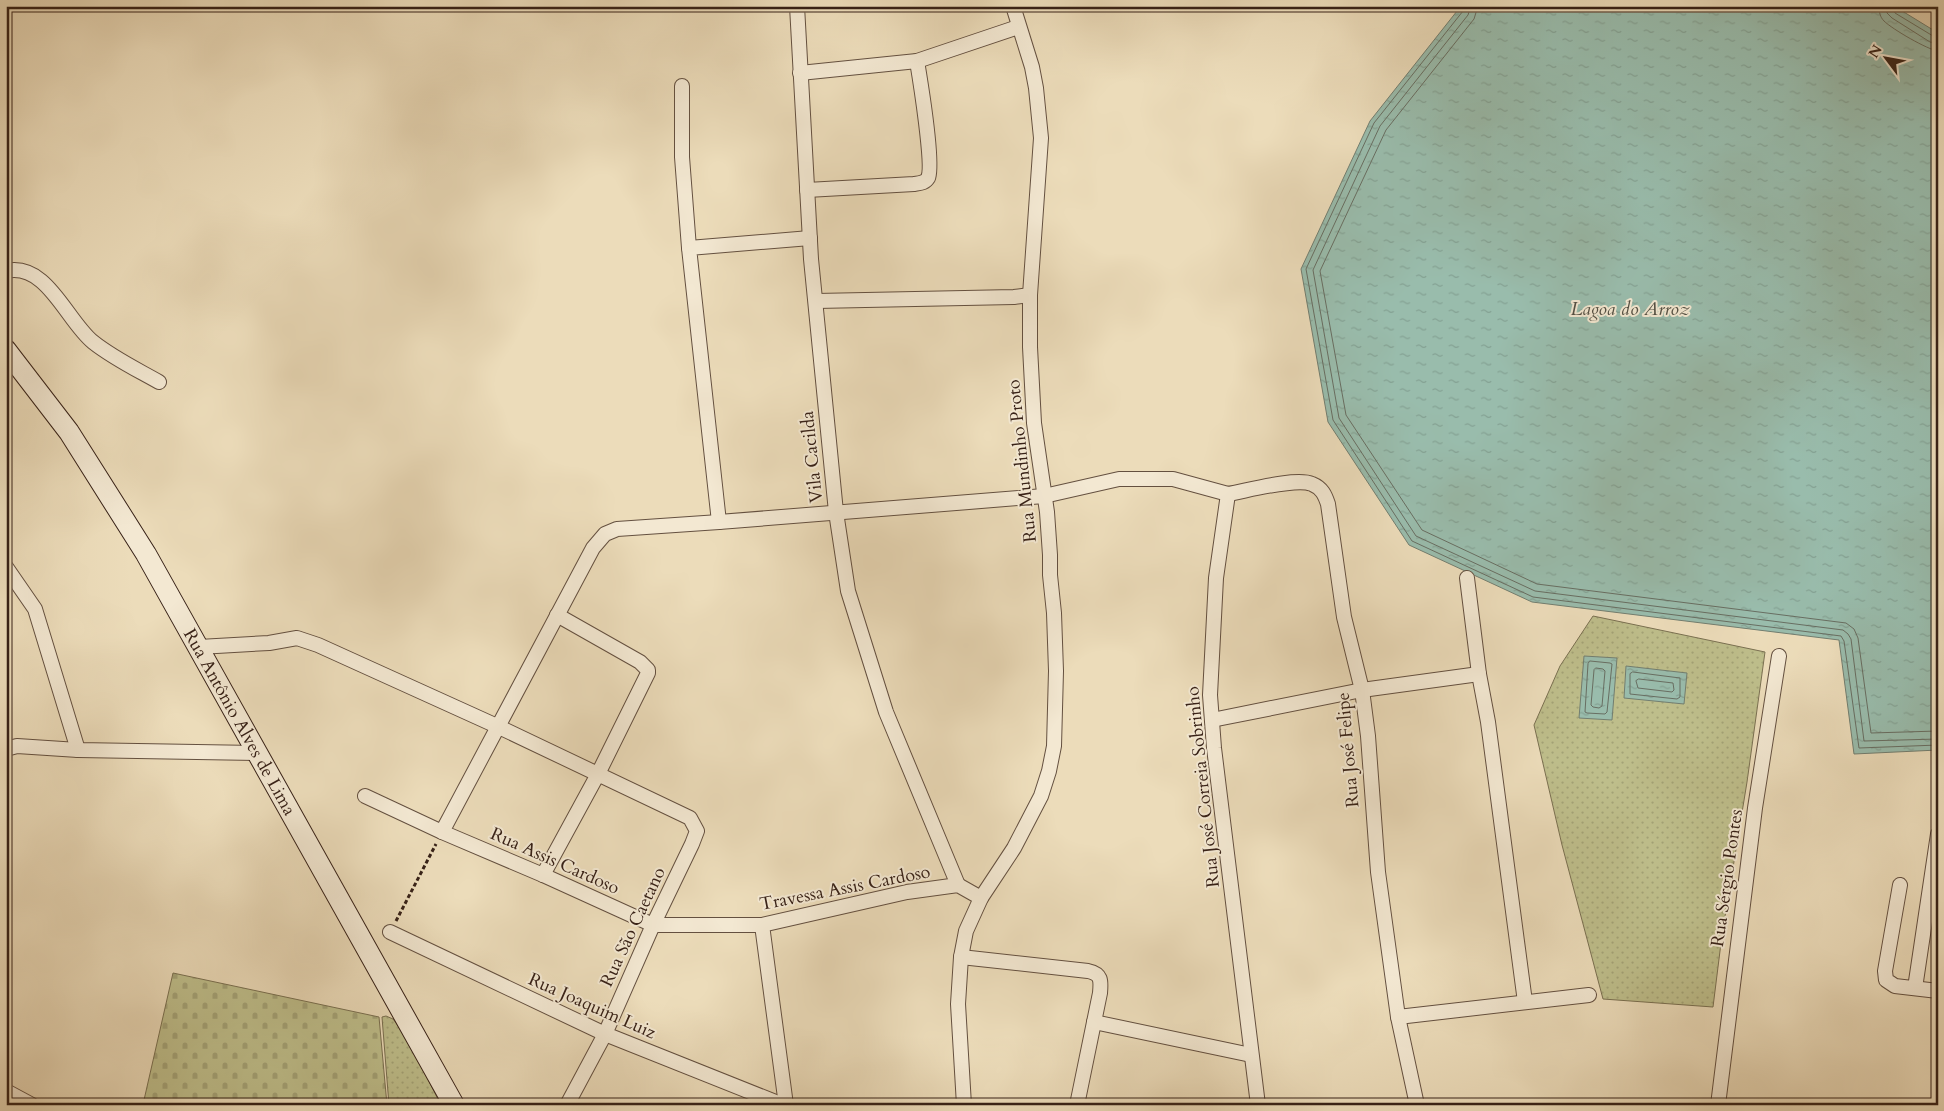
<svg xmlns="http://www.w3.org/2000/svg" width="1944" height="1111" font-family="Cardo,serif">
  <defs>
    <pattern id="grass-dots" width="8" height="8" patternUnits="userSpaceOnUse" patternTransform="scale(1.25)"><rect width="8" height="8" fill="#bebe8b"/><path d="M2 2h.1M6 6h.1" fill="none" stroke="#a4a377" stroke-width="1.8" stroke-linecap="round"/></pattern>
    <pattern id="cemetery-stones" width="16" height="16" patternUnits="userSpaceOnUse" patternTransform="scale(1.25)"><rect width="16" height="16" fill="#bebe8b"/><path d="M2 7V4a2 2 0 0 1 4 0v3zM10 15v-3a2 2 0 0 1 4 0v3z" fill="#a4a377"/></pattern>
    <pattern id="water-ripples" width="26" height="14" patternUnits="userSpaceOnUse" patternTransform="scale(1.25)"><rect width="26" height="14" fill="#99bcac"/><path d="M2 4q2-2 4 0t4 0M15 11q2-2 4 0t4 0" fill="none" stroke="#84a193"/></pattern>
  </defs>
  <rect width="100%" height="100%" fill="#ecdcba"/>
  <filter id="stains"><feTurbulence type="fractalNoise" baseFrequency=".004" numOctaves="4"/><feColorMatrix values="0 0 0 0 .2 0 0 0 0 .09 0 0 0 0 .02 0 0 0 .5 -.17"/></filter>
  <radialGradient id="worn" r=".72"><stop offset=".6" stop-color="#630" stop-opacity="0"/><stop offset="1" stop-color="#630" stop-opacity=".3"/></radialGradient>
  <g fill="url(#grass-dots)" stroke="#7a7051">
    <polygon points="1593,616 1765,652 1747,782 1722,935 1713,1007 1603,999 1562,845 1534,725 1560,666"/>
    <polygon points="386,1016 393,1019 405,1035 441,1105 389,1105 382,1017"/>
  </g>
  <polygon fill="url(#cemetery-stones)" stroke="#7a7051" points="173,973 379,1017 387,1105 175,1105 144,1100"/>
  <g fill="url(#water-ripples)" stroke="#727e70">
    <polygon points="1461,6 1894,6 1938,33 1938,750 1854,754 1839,640 1532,602 1409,545 1328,422 1301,269 1370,121"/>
    <polygon points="1584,656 1617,658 1612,720 1579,718"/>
    <polygon points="1626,666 1687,673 1684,704 1624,698"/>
  </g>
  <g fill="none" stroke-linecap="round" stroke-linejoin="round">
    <g stroke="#686e62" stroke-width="1">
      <polyline points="1464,6 1463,11 1374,123 1306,269 1333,420 1412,541 1533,597 1841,636 1844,641 1859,748 1938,745"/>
      <polyline points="1471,6 1468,15 1380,126 1313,270 1339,418 1416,536 1535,591 1843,630 1848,634 1851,639 1864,741 1938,739"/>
      <polyline points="1478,6 1474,19 1386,130 1320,271 1346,415 1422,530 1537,584 1846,623 1854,629 1858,638 1871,733 1938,731"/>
      <path d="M1879,6c0,6 1,11 5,15 8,8 44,29 54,30"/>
      <polyline points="1886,6 1887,13 1892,18 1930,42 1938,43"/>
      <polyline points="1892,6 1895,13 1933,36 1938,37"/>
      <polygon points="1590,661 1610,663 1612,664 1607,712 1605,714 1587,713 1585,712 1588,664"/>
      <polygon points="1596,668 1603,669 1605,671 1602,706 1599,708 1593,707 1591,705 1594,670"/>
      <polygon points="1633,672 1680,678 1680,697 1677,699 1630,694 1630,674"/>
      <polygon points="1639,679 1673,683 1674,690 1672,692 1638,688 1636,681"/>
    </g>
    <defs>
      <g id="minor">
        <polyline points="797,6 811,259 836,512 848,591 886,712 958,885"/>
        <polyline points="800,73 917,61 1018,27"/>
        <polyline points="682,86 682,157 689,248"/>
        <path d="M807,190l107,-6c6,-1 11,-1 14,-6 6,-12 -8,-99 -11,-117"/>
        <path d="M6,271c41,-9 60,49 87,71 20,16 43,27 66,40"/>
        <polyline points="816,301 1014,297 1030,295"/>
        <path d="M1228,494c18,-3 68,-17 84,-10 10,4 13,11 16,20l16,113 18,73 6,46 10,136 20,145 19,88"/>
        <polyline points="719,522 689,248 810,238"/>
        <polyline points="6,567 35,609 78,750"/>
        <polyline points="1467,578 1479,674 1488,722 1525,1002"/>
        <polyline points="199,647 269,643 297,638 318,645 499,727 690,818 697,831 692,844 653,925 605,1034 567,1105"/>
        <polyline points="1212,720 1362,690 1479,674"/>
        <polyline points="6,749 17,746 78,750 258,753"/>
        <polyline points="365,796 442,832 543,875 653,925 762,925 907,892 958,885 981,898"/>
        <polyline points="442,832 593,548 605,534 617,529 719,522 1044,496 1119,479 1173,479 1228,494 1216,578 1210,695 1214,748 1258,1105"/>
        <polyline points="543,875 598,774 648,673 648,670 640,662 557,615"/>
        <polyline points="1900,885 1885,971 1886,980 1895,986 1938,991"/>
        <polyline points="762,925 786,1105"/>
        <polyline points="390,932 605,1034 783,1105"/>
        <path d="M961,957l127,14c14,3 13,10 12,22l-23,112"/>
        <polyline points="1915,988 1938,834"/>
        <polyline points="1398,1017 1589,995"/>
        <polyline points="1094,1022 1251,1055"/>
        <polyline points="6,1091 32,1105"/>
        <polyline points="964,1105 958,1004 961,957 966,931 981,898 1014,848 1041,796 1049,771 1054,746 1056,671 1054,613 1050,575 1050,555 1047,512 1034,423 1030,347 1030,295 1041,138 1036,88 1032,67 1013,6"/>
        <polyline points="1718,1105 1755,808 1779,656"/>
      </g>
      <g id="secondary">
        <path id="s1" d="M6,350l63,82 77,122 308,551"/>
      </g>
    </defs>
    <use href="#minor" stroke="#645040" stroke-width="16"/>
    <use href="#secondary" stroke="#372117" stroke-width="22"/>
    <polyline stroke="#372117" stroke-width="3" stroke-dasharray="4 2.5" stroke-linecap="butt" points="396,921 436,844"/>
    <use href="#minor" stroke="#f3e8d2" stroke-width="14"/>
    <use href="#secondary" stroke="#f3e8d2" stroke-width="20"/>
  </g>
  <g text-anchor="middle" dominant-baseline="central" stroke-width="4" stroke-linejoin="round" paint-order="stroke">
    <g font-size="18" fill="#372117" stroke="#f3e8d2">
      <text transform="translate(812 457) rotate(-96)">Vila Cacilda</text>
      <text transform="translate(1022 461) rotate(-96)">Rua Mundinho Proto</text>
      <text stroke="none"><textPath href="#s1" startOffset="440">Rua Antônio Alves de Lima</textPath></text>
      <text transform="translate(1348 750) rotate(-95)">Rua José Felipe</text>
      <text transform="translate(1203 787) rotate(-96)">Rua José Correia Sobrinho</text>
      <text transform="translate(555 861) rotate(24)">Rua Assis Cardoso</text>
      <text transform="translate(1727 878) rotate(-82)">Rua Sérgio Pontes</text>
      <text transform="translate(845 888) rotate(-11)">Travessa Assis Cardoso</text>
      <text transform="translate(633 927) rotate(-65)">Rua São Caetano</text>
      <text transform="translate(592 1006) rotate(24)">Rua Joaquim Luiz</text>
    </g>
    <g font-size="19" font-style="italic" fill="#545044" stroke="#f3e8d2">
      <text x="1630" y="309">Lagoa do Arroz</text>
    </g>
  </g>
  <rect width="1944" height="1111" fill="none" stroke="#ecdcba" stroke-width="25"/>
  <rect x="8" y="8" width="1929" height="1096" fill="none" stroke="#372117" stroke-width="2.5"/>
  <rect x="12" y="12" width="1919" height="1086" fill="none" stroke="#372117"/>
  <g transform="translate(1886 58) rotate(302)" stroke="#f3e8d2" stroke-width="4" paint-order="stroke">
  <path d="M0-4L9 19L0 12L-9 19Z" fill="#372117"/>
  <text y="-8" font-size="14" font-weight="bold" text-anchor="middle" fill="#372117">N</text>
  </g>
  <rect width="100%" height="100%" filter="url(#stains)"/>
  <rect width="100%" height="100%" fill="url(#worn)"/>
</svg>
